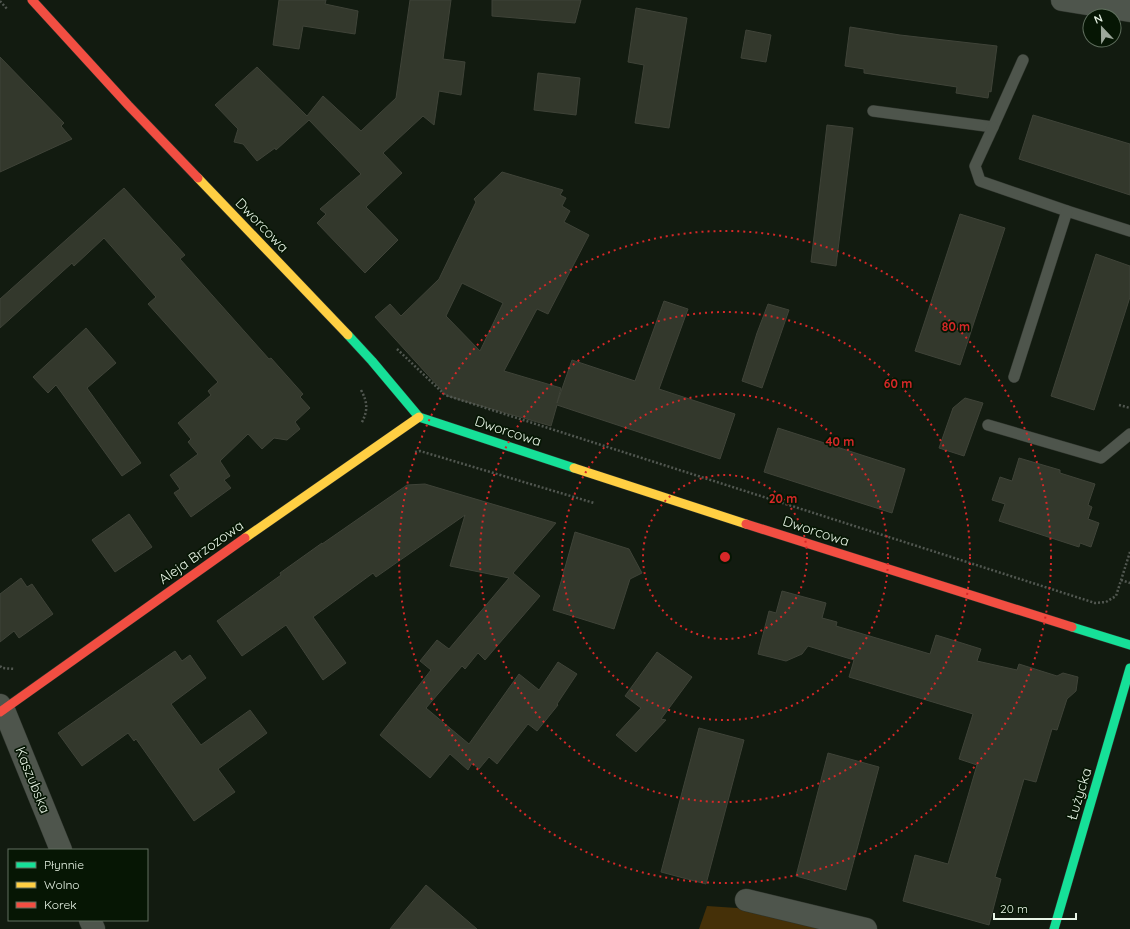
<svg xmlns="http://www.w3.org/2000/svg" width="1130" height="929" font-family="Quicksand,sans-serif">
  <rect width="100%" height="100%" fill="#121b10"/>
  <polygon fill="#453008" points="707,906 737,908 824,929 699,929"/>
  <g fill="#33382c" stroke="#3f4338" fill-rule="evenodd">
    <polygon points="279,0 326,0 325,4 358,11 355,34 303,26 299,49 273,45"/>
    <polygon points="410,0 451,0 443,59 465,62 461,95 439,91 434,125 423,116 383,153 402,173 366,207 398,240 365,273 317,223 326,214 320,209 361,174 309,120 276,150 275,148 257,161 243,144 234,142 238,129 215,105 257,67 307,116 323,96 361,131 396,98"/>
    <polygon points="492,0 581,0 575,23 492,16"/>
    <polygon points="636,8 687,18 669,128 635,123 644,65 628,62"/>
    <polygon points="850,27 900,35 997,46 991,92 989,91 988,98 956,93 957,87 864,73 864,69 845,66"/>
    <polygon points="746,30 771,35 766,62 741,58"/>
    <polygon points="0,57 64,123 61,126 72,139 0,172"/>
    <polygon points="538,73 580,78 576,115 534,110"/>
    <polygon points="1033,115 1130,144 1130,195 1019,159"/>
    <polygon points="827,125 853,128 836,266 811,262"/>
    <path d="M502,172l61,18 -3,5 6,3 -4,8 8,5 -6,11 25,13 -41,79 -11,-5 -33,62 57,17 -4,15 15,-43 63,21 29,-80 24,8 -29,80 76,25 -15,45 -163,-54 -6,21 -104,-30 -72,-79 15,-13 11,12 38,-37 37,-77 -2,-3zM462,283l41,20 -23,48 -34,-35z"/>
    <polygon points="124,188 185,255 180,259 269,359 271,358 303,394 300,397 310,408 295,422 300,429 287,440 274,438 262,449 248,434 220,461 230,476 224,480 231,488 191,517 174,493 180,489 170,475 198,454 188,442 191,439 178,423 211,395 208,391 218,382 148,304 156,297 104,238 74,266 72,263 0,328 0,299"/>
    <polygon points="960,214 1005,228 960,365 915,351"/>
    <polygon points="1096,254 1130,266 1130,297 1094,410 1051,396"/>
    <polygon points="768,304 789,310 762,388 742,381 757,333"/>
    <polygon points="86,328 116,363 87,388 141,463 122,476 56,385 48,393 33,377"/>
    <polygon points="965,398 983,403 964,456 939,448 953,408"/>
    <polygon points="778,428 905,469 892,513 764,472"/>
    <polygon points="1019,458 1060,470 1060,473 1095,484 1088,505 1092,507 1088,519 1099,523 1091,547 1080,543 1079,547 999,521 1005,504 992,500 1000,477 1012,481"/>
    <polygon points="425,484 556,523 513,573 540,596 485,660 478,653 465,669 462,666 426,708 469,744 519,674 539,690 558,662 577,674 557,704 558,705 537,731 528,724 497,764 489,757 479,769 472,763 468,770 450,754 430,778 380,735 431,670 420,661 437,640 449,649 509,578 450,566 465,515 376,577 373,573 313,617 346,663 323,680 286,625 242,656 217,621 281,575 280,573 322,543 322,544 407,485"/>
    <polygon points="129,514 152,547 115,572 92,540"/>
    <polygon points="575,532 629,549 642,573 630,579 614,629 553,610"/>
    <polygon points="21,578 27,587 32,584 53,614 19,638 14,631 0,642 0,594"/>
    <polygon points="782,591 826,603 822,618 837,622 836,626 930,654 936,635 981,649 977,661 1017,670 1019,664 1057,676 1063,673 1078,677 1076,691 1067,699 1057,730 1052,729 1036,782 1024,779 995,877 1001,879 989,925 903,901 915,855 948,864 977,765 959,759 973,714 849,677 854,660 808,646 802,654 786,661 758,654 769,611 776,613"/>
    <polygon points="175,651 182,661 190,655 206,678 171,704 201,745 250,710 267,733 218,769 235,792 194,821 136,739 134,741 128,733 82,766 58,733"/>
    <polygon points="657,652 692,677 661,719 666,720 636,752 616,735 641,708 625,696"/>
    <polygon points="699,728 744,740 706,884 661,872"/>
    <polygon points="828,753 879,767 846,890 796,876"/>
    <polygon points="426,885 477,929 390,929"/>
  </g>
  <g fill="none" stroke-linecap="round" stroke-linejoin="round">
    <defs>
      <g id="lane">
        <polyline points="873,111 993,127 1023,60"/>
        <polyline points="993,127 975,166 980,181 1067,211 1130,231"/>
        <polyline points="1014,377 1067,211"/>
        <polyline points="988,425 1101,458 1130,434"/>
      </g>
      <g id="street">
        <polyline points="1062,0 1130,11"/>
        <polyline points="0,705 4,710 61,850"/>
        <polyline points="746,900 866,929"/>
        <polyline points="90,920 94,929"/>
      </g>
      <g id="fast">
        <polyline points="348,335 372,361 419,417 574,468"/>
        <polyline points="1072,627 1130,645"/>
        <polyline points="1054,929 1130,668"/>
      </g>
      <g id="slow">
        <polyline points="198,178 348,335"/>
        <polyline points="574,468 746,524"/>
        <polyline points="245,538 419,417"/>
      </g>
      <g id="jam">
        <polyline points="32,0 128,105 198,178"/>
        <polyline points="746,524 1072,627"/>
        <polyline points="0,712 245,538"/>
      </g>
    </defs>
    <use href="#lane" stroke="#2e342c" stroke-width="12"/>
    <use href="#street" stroke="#2e342c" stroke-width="23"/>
    <use href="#fast" stroke="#2e342c" stroke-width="10"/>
    <use href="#slow" stroke="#2e342c" stroke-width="10"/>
    <use href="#jam" stroke="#2e342c" stroke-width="10"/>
    <g stroke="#515750" stroke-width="2.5" stroke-dasharray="2 2" stroke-linecap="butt">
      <polyline points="0,1 8,10"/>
      <polyline points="397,349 445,395 1095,603 1106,602 1116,596 1130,552"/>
      <path d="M361,390c7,13 7,21 0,34"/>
      <polyline points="1119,405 1130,408"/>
      <polyline points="415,452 420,451 594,503"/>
      <polyline points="1121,580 1130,583"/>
      <polyline points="0,666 2,668 15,669"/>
    </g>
    <use href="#lane" stroke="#4e554c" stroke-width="11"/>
    <use href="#street" stroke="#4e554c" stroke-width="22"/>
    <use href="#fast" stroke="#16e098" stroke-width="9"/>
    <use href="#slow" stroke="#ffcf43" stroke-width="9"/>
    <use href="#jam" stroke="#f24e42" stroke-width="9"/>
  </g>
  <g fill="none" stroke="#d62828" stroke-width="2" stroke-dasharray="2 4">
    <circle cx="725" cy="557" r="82"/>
    <circle cx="725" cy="557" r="163"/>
    <circle cx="725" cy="557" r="245"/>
    <circle cx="725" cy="557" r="326"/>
  </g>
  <g text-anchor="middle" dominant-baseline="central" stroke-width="3.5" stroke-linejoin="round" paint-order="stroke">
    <g font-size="14" fill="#e8f4e6" stroke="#061604">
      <text transform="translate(262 225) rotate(46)">Dworcowa</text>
      <text transform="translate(508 431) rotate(18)">Dworcowa</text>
      <text transform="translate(816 531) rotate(18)">Dworcowa</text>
      <text transform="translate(201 552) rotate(-35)">Aleja Brzozowa</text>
      <text transform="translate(33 780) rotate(68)">Kaszubska</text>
      <text transform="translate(1079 794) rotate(-73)">Łużycka</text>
    </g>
  </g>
  <circle cx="725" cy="557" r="6" fill="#d62828" stroke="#061604" stroke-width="2"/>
  <g font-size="12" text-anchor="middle" font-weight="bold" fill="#d62828" stroke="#061604" stroke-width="3.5" stroke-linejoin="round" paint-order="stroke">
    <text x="956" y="331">80 m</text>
    <text x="898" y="388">60 m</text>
    <text x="840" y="446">40 m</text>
    <text x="783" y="503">20 m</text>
  </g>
  <rect x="8" y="849" width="140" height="72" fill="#061604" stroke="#606f5e"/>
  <rect x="16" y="862" width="20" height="6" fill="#16e098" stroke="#606f5e"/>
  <text x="44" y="869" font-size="12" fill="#e8f4e6">Płynnie</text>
  <rect x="16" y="882" width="20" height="6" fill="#ffcf43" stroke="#606f5e"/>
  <text x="44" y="889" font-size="12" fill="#e8f4e6">Wolno</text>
  <rect x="16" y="902" width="20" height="6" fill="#f24e42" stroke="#606f5e"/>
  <text x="44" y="909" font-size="12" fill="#e8f4e6">Korek</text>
  <g transform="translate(1102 28) rotate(338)"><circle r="19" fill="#061604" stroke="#606f5e"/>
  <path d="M0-3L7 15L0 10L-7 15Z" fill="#9da89b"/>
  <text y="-6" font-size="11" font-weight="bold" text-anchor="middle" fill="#e8f4e6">N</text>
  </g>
  <path d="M994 913v6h82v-6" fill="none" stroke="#e8f4e6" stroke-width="2"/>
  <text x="1000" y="913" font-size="12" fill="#e8f4e6" stroke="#061604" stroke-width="3" paint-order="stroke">20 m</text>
</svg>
